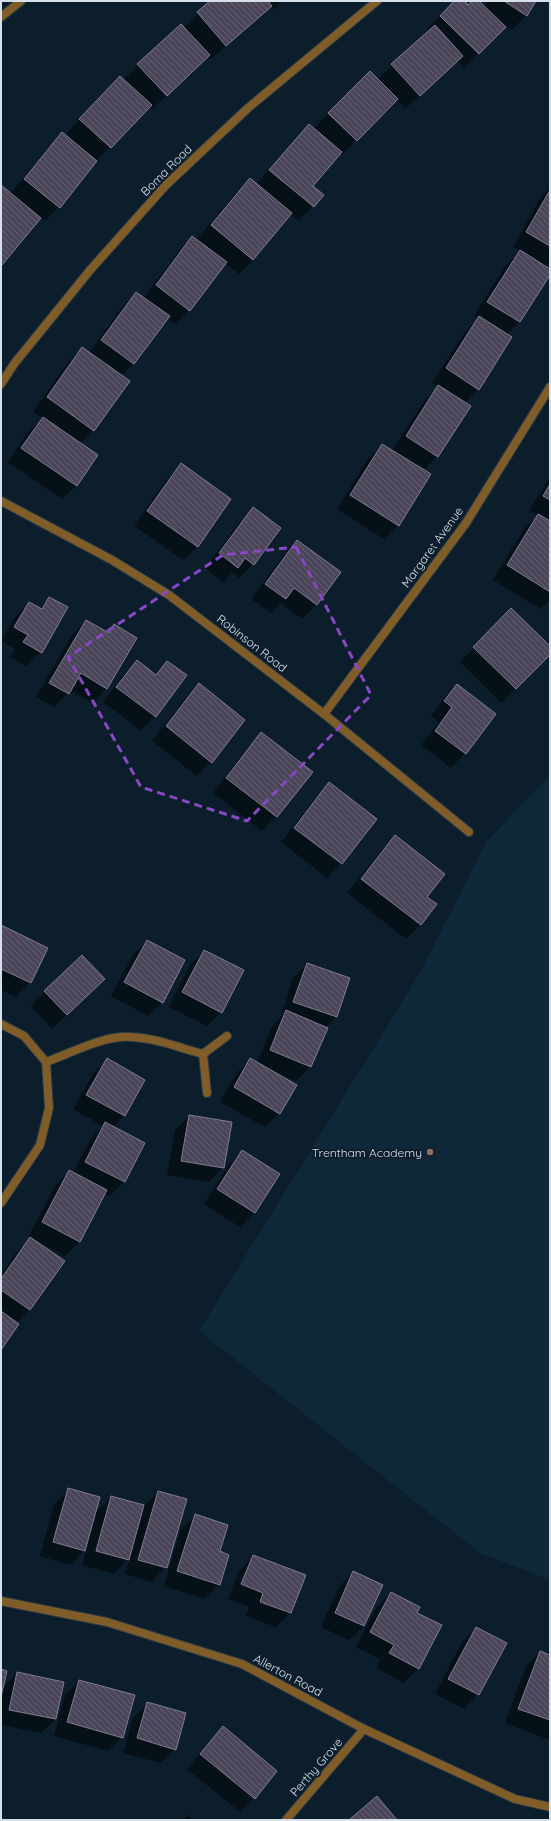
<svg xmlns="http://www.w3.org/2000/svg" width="551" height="1821" font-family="Quicksand,sans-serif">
  <defs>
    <pattern id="building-back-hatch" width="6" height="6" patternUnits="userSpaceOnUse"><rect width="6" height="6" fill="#4a4559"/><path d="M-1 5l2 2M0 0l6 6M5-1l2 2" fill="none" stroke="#636071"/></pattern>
  </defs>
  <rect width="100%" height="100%" fill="#0c1e2b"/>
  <polygon fill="#0f2839" points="550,775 550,1580 480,1553 199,1331 420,973 486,842"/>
  <g fill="#0007">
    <polygon points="212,1 282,1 274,9 271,6 211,59 208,56 152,109 149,106 95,162 59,207 45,221 40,218 1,265 1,186 10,194 48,148 62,134 75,144 76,143 66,134 106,91 123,80 180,25 183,28"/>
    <polygon points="455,1 463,1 468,6 473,1 478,1 484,7 488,1 535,1 526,15 512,30 505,26 464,68 457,61 405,109 396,100 342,155 340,153 312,186 323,195 299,221 291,214 253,260 239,274 225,263 189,310 175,324 167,318 133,364 121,376 94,430 80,444 77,485 62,499 8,462 28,432 43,418 33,412 68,362 82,348 89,353 122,307 136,293 143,298 178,252 192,237 196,240 236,193 250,179 256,184 309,125 313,129 370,72 377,80 428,32 426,30"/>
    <polygon points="550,187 550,262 545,267 550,270 550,273 519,322 506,335 478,389 464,403 437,456 424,470 398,525 384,539 337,509 368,459 382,445 392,451 424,401 438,387 432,383 465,332 478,319 474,316 506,265 520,251 513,247 542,195"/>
    <polygon points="181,465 198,546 183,560 134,526 167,479"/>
    <polygon points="550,477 550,600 541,609 493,580 524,529 538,516 529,510"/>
    <polygon points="253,509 253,564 239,578 232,573 223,582 205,568 239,523"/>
    <polygon points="297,541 340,573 316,605 302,619 281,603 271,613 251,599 283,556"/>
    <polygon points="50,598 41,652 26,666 10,657 15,649 1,641 15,617 29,603 39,609"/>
    <polygon points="511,610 550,647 550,653 501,703 460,662"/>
    <polygon points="86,621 107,633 114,625 136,638 106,689 92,703 70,690 54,707 36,697 72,635"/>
    <polygon points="137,662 155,675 167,662 155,716 141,730 103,702 122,676"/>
    <polygon points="199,685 211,762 197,776 152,741 185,699"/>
    <polygon points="457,685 495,714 465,753 451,768 421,745 439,722 431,716 443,700"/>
    <polygon points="262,733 311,772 276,817 262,831 213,793 247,748"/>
    <polygon points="330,784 376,819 341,864 327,878 281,842 315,798"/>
    <polygon points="395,836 426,897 436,905 420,925 406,939 347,893 381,851"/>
    <polygon points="1,926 46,948 30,983 16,997 1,990"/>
    <polygon points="147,941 162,1002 148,1016 111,996 133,955"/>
    <polygon points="204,951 221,1012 207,1026 169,1007 190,965"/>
    <polygon points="82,957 89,993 52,1029 31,1006"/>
    <polygon points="307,964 349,978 336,1017 325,1028 310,1067 296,1081 277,1073 279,1113 265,1127 220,1102 236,1074 250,1059 257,1063 272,1026 281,1017 293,978"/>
    <polygon points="107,1059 144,1080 124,1116 113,1127 144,1143 124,1181 110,1196 104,1193 79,1242 65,1256 36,1241 30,1309 16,1323 1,1349 1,1274 16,1253 31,1238 28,1237 55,1186 70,1171 73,1173 91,1138 103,1126 73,1109 93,1074"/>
    <polygon points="189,1116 223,1168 209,1182 167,1175 175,1130"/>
    <polygon points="242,1151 254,1213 240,1227 204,1204 228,1166"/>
    <polygon points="69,1490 94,1514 111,1497 142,1508 158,1492 166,1567 151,1582 125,1574 129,1558 114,1574 82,1565 87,1548 70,1565 40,1556 54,1504"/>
    <polygon points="196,1515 218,1552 219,1584 204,1599 164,1586 181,1529"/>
    <polygon points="253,1556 304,1576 290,1613 276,1627 246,1616 250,1607 228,1599 239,1571"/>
    <polygon points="353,1572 364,1626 349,1640 321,1627 339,1587"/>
    <polygon points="391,1593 416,1613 418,1668 404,1683 376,1668 380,1659 356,1647 377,1607"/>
    <polygon points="476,1628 505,1644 478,1695 464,1709 435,1694 462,1642"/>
    <polygon points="540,1652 550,1656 550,1740 505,1723 526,1666"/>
    <polygon points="1,1670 2,1689 17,1673 56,1719 41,1733 1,1725"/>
    <polygon points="80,1681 122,1737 108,1751 54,1736 65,1695"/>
    <polygon points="148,1703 175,1749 161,1763 123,1753 133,1718"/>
    <polygon points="223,1728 254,1798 240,1812 187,1769"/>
    <polygon points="188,1815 194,1820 183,1820"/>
  </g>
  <g fill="url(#building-back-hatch)" stroke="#807b92">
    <polygon points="210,1 268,1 272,6 226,46 197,12"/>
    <polygon points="454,1 465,1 468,5 472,1 479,1 506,27 479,54 440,16"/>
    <polygon points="504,1 536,1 527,16"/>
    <polygon points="181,24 210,55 167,96 137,64"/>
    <polygon points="435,25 463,56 420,96 391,64"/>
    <polygon points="370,71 398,99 357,141 328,113"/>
    <polygon points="120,76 152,105 111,148 79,119"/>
    <polygon points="309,124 342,152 313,186 324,195 314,207 269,170"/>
    <polygon points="62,132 97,161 60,208 24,179"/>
    <polygon points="250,178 292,213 253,260 211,225"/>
    <polygon points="1,185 41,218 2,265 1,264"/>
    <polygon points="550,190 550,246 526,232"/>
    <polygon points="192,236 227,262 190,311 156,285"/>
    <polygon points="520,250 550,269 550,275 520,322 487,302"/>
    <polygon points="136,292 170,316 134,364 101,340"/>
    <polygon points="479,316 512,337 479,390 446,368"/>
    <polygon points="82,347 130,381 94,431 47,397"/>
    <polygon points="438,385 471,406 438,457 406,436"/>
    <polygon points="43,417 98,455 77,486 21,448"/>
    <polygon points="382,444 431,474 399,526 350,495"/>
    <polygon points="181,463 231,499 198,547 147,511"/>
    <polygon points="550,484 550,500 543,496"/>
    <polygon points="253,507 281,528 254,565 245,558 238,568 219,553"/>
    <polygon points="538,514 550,521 550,592 507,565"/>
    <polygon points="297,540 341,572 317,605 294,588 286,599 265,584"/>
    <polygon points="49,597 68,607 42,653 23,642 28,635 14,627 29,602 42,609"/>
    <polygon points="511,608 550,646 550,655 516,689 473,647"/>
    <polygon points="86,620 109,633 114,624 137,638 107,689 81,673 69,694 49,683"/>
    <polygon points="137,660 156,675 167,661 187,675 156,717 116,687"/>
    <polygon points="199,683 245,720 212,763 166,726"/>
    <polygon points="457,684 496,714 466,754 435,731 452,707 444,701"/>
    <polygon points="261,732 313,772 277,817 226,778"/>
    <polygon points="329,782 377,819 342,864 294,828"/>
    <polygon points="395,835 445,874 427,897 437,904 421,925 361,879"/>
    <polygon points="1,925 48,948 31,983 1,969"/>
    <polygon points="147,940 185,960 163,1003 124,982"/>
    <polygon points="204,950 244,970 222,1013 182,992"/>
    <polygon points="82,955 105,979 67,1015 44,991"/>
    <polygon points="307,963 350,978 337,1017 293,1002"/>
    <polygon points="286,1010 328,1028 311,1067 270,1050"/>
    <polygon points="107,1058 145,1080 125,1116 86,1095"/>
    <polygon points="250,1058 297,1085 280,1114 234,1087"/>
    <polygon points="189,1115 232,1122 224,1168 181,1161"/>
    <polygon points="105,1122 145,1143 125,1182 85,1162"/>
    <polygon points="242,1150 280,1174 255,1213 217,1189"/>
    <polygon points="69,1170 107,1190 80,1242 42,1222"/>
    <polygon points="30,1237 65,1261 30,1310 1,1290 1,1279"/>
    <polygon points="1,1311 19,1324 1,1350"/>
    <polygon points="68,1488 100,1497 85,1551 53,1542"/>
    <polygon points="158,1491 187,1499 167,1568 138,1560"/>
    <polygon points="111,1496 144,1505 129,1560 96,1551"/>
    <polygon points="195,1514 228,1525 220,1551 229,1555 220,1585 177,1571"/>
    <polygon points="253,1555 306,1575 291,1613 260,1602 263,1593 241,1584"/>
    <polygon points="353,1571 383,1585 364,1626 335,1613"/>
    <polygon points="391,1592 420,1607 417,1613 442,1625 419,1669 389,1653 394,1645 370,1632"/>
    <polygon points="476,1627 507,1643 479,1695 448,1679"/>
    <polygon points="540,1651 550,1655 550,1720 518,1709"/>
    <polygon points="1,1669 7,1671 1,1697"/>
    <polygon points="17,1672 64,1682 56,1719 9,1710"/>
    <polygon points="79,1680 135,1695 123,1738 67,1722"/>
    <polygon points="147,1702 186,1713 176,1750 137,1738"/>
    <polygon points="223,1726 277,1771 255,1799 200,1754"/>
    <polygon points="377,1796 397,1820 349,1820"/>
  </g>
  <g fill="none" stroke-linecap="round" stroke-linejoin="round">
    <defs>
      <g id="minor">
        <polyline points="1,17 21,1"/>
        <polyline points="1,384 14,364 91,269 166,185 248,108 377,1"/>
        <polyline points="1,501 112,560 169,595 324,714 469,832"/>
        <polyline points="324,714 466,523 550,387"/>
        <polyline points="1,1024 24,1036 46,1062 49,1108 40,1145 1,1203"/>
        <polyline points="203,1054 227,1036"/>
        <path d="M46,1062c25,-9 58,-27 85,-25 25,1 49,11 72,17l4,39"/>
        <polyline points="1,1601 107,1622 242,1664 364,1729 515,1799 550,1807"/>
        <polyline points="286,1820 364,1729"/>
      </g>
    </defs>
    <use href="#minor" stroke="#283946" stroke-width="10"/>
    <use href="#minor" stroke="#805d28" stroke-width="8"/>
  </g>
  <path fill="none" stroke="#8847c5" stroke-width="3" stroke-dasharray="8 5" stroke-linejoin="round" d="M296,547l75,148 -124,126 -106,-34 -73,-130 155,-102z"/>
  <circle fill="#8d6e63" stroke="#0c1e2b" stroke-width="1.5" cx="430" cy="1152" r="4"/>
  <g text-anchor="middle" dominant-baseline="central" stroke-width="4" stroke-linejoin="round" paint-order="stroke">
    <g font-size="12" fill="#d5e0e9" stroke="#0c1e2b">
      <text transform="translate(166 170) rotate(-45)">Boma Road</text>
      <text transform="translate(432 547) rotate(-54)">Margaret Avenue</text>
      <text transform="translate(252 643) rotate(38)">Robinson Road</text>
      <text transform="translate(288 1675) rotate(28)">Allerton Road</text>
      <text transform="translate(316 1767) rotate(-49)">Perthy Grove</text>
    </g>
    <g font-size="12" fill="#d5e0e9" stroke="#0c1e2b" text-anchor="end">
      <text x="422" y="1152">Trentham Academy</text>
    </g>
  </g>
  <rect width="551" height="1821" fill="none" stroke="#d5e0e9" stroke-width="4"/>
</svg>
